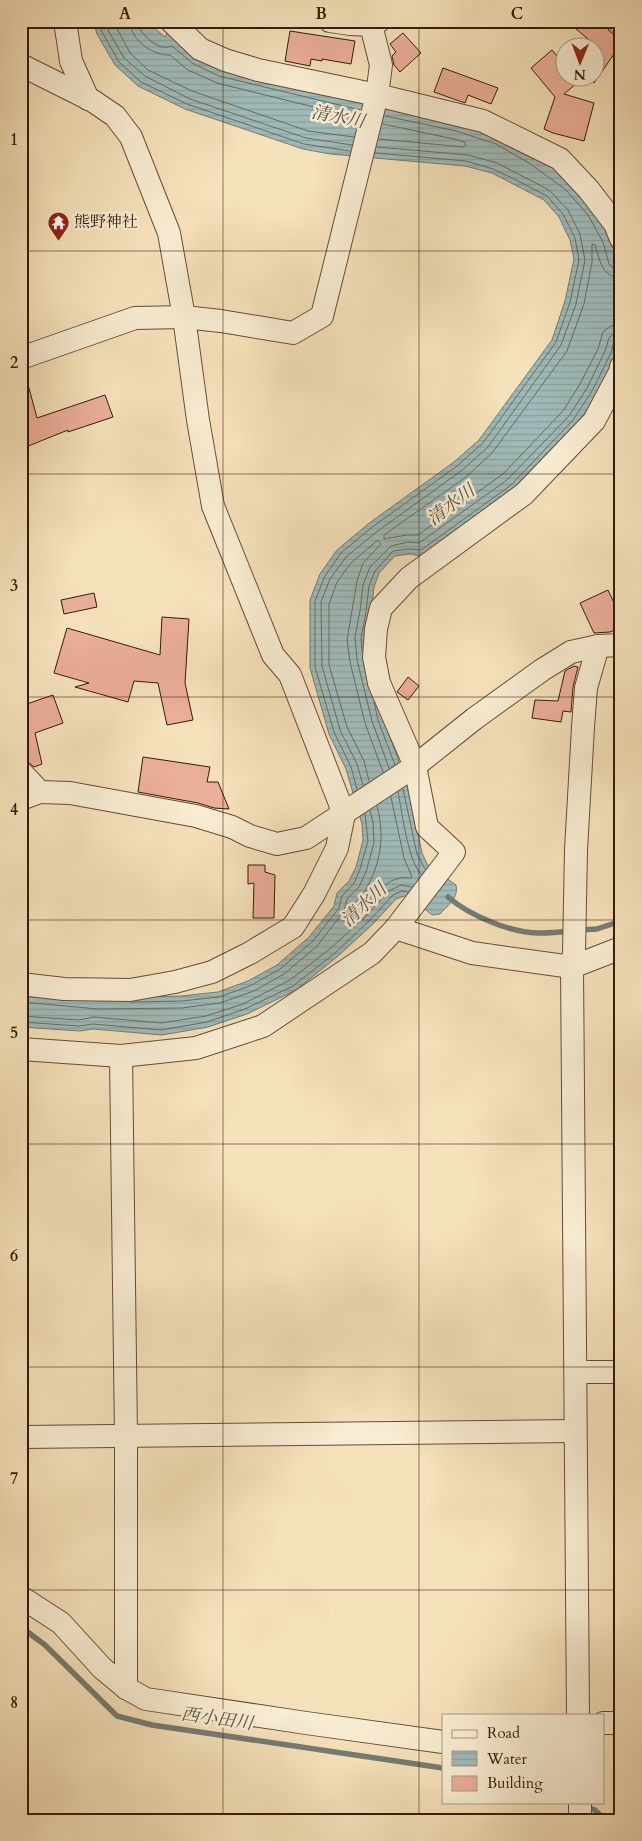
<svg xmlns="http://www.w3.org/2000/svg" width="642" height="1841" font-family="Cardo,'Noto Serif JP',serif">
  <defs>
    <pattern id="water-rules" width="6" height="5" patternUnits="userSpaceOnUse" patternTransform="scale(1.25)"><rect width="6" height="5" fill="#9fbbb9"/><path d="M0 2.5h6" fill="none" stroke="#8aa09e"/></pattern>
  </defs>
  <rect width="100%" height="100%" fill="#f5e1ba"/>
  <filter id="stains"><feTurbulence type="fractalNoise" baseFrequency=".004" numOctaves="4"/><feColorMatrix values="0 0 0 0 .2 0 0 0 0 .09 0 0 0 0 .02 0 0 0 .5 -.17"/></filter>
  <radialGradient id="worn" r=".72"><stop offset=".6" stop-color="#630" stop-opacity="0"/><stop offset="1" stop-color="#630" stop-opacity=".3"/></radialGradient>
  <path fill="url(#water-rules)" stroke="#757b73" d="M93,21h53l19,16 4,-9 29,26 261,67 77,33 37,28 40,56 8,30v63l-5,24 -19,39 -19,29 -63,66 -94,67 -11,-2 -15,2 -16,17 -5,14 -3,26 12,105 26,71 13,64 5,11 29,21c3,13 -8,20 -16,29l-8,1 -20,-17 -8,-2 -8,3 -23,25 -35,32 -42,34 -49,24 -39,13 -46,8 -69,-6 -13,2 -59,-4v-36l77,7 83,-2 37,-4 30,-11 29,-16 32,-28 25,-31 3,-13 12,-12 7,-14 7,-27 -1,-16 -16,-55 -17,-35 -19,-66v-68l10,-26 17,-24 31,-26 86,-62 25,-22 73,-100 13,-39 9,-42 -4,-19 -11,-23 -15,-17 -52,-27 -27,-7 -135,-12 -27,-5 -118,-40 -47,-23 -23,-21 -18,-31z"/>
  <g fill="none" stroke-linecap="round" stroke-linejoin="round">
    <g stroke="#6a6a62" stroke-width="1">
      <polyline points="99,21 102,32 119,62 141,82 187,104 304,144 350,151"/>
      <polyline points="105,21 108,30 124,58 145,76 190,99 306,138 352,145"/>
      <polyline points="113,21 130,53 148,70 192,91 308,131 354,137"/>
      <path d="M130,21c0,19 23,35 40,34l18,15 29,13 141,35"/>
      <path d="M137,21c1,10 13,21 22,25 5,2 9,1 13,0l20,17 27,13 141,34"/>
      <polyline points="385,116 456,131 496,144 529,163 566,190 588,215 603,242 609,264 614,269 621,270"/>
      <polyline points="379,139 464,147 466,145 465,142 454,139 383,124"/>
      <path d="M621,278c-20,-1 -21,-18 -26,-33l-3,-1v18l-8,42 -17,47 -75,102 -26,24 -82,58v4l23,-4h11l85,-61 60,-63 17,-27 18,-35 5,-17 8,-6 10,-2"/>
      <polyline points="362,651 361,638 366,612 369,586 375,571 393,551 409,549 421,550 511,485 573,420 592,391 611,353 614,341 621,338"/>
      <polyline points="374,702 378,720 395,765"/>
      <polyline points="389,768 372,721 357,660 355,637 360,611 363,585 370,567 391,546 408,542 419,543 507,480 569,416 587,388 605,351 609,338 614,333 621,332"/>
      <polyline points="369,781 364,761 347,727 329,665 329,604 337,582 351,563 378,540 381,544 363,563 357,581 347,640 350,662 365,723 383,772"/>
      <polyline points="363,785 357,764 340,730 322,666 321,602 330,579 346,557 375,533 461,471 488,447 561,345 576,304 585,260 580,234 568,210 549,190 497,163 468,155 377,147"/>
      <polyline points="357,789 351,767 334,732 315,667 315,601 325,576 341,553 371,528 457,466 483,443 556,342 570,302 579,260 575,238 563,214 547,196 518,181 493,169 466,161 375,153"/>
      <polyline points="403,789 417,854 425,869"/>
      <path d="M398,792c4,19 10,70 23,82"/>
      <path d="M377,806c8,31 4,56 -11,83 -6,11 -11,10 -14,23l2,3c21,-10 27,-41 56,-37l2,-1 -8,-19 -13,-61"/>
      <polyline points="21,1002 98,1009 182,1008 220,1003 254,991 284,974 317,946 344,911 347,899 359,887 366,872 374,843 373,822 370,811"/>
      <polyline points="131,1002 182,1001 219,997 250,986 280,969 313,941 339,908 342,896 354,883 360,869 368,841 365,814"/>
      <polyline points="21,1016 79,1020 94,1017 161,1023 206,1016 243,1004 290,980 331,948 365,917 389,891 401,885 412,887"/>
      <polyline points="21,1022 79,1026 93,1024 161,1030 207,1022 245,1009 293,986 335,953 369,921 393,895 402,891 408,892"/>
    </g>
    <g stroke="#757b73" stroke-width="5.5">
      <path d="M448,897c22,19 65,37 94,36 9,0 19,-1 28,-2"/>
      <polyline points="579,930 597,929 621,921"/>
      <polyline points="21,1627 45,1645 117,1716 152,1725 443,1768"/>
      <polyline points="584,1806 595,1810 605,1820"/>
    </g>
  </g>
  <g fill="#ebae99" stroke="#361a0b">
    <polygon points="585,21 605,21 609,31 621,39 621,44 594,83 594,48 582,48 588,39 576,29"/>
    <polygon points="290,31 355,41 351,64 322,59 322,61 311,59 310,66 285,61"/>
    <polygon points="403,33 421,53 400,72 394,65 392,56 396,52 390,44"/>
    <polygon points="552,50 564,64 564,78 583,78 564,94 594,103 584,141 553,133 544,129 555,97 531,68"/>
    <polygon points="443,68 498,88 491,104 468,95 465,103 434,92"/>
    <polygon points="21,377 26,377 37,418 105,395 113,417 68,432 68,430 21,449"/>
    <polygon points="608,590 621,618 621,627 610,632 594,633 580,603"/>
    <polygon points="94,593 97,607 64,614 61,600"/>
    <polygon points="162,617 189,619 185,683 193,720 167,725 158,683 134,681 128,702 75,687 89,683 54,673 67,628 160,655"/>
    <polygon points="574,666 578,667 573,687 571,712 563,711 561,722 532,718 535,700 558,701 565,671"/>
    <polygon points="408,677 419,686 408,700 397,692"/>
    <polygon points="53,695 63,723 35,733 42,764 34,767 27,761 21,738 21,702 27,701 27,704"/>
    <polygon points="143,757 210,767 207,782 218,782 229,809 214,808 198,803 138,792"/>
    <polygon points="248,865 265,865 265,872 275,875 274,918 253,918 254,883 248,884"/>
  </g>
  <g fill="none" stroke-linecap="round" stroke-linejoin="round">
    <defs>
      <g id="minor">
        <polyline points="65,21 71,61 88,99"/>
        <polyline points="171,21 200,49 225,60 258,70 377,95 483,121 560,159 589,190 615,224 621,239"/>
        <polyline points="330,21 350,24 371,25"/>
        <polyline points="618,21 621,23"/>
        <polyline points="21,65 93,101 115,116 131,137 169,233 184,317 198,420 213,506 273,655 290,675 344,814 337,848 314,894 293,927 250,953 212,972 175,982 130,990 64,989 21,984"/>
        <polyline points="21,358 135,318 184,317 221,321 293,333 322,316 377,95 381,65 371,25 379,21"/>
        <polyline points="21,772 40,792 70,793 196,816 232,827 250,836 277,844 306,838 415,766 474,719 542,670 571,652 598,646 621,645"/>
        <polyline points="21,799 40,792"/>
        <polyline points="396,928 472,953 572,967 621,948"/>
        <polyline points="21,1049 121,1056 196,1048 263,1026 372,953 396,928 454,852 427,827 415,766 379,683 374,657 376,629 381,608 409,578 524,494 594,421 620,372 621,367"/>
        <polyline points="121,1056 126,1437 126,1688"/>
        <polyline points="576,1372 621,1372"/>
        <polyline points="21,1437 575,1431"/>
        <polyline points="21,1597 61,1623 102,1668 126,1688 146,1699 306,1723 443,1742"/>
        <polyline points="578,1715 572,967 574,952 576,850 583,727 586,688 598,646"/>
        <polyline points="603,1723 621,1723"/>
        <polyline points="580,1820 580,1802"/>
      </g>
    </defs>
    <use href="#minor" stroke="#664c37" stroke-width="24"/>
    <use href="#minor" stroke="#f8ecd2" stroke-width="22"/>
  </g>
  <path fill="none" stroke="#361a0b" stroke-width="1" stroke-opacity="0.55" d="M223,21v1799M419,21v1799M21,251h600M21,474h600M21,697h600M21,920h600M21,1144h600M21,1367h600M21,1590h600"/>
  <defs>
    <symbol id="temple-pin" viewBox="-11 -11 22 30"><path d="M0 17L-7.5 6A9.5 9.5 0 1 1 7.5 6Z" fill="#8f2418" stroke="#f8ecd2"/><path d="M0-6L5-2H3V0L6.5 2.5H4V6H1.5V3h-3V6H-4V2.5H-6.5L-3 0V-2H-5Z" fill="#fff"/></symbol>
  </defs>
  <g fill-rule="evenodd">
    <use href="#temple-pin" x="46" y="210" width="25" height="34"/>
  </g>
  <g text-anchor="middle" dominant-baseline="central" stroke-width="5" stroke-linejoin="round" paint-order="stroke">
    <g font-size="16" fill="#361a0b" stroke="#f8ecd2" text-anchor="start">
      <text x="74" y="222">熊野神社</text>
    </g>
    <g font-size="18" font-style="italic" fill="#5b5248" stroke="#f8ecd2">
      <text transform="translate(338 117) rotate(11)">清水川</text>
      <text transform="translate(451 505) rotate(-37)">清水川</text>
      <text transform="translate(364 905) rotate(-43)">清水川</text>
      <text transform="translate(217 1719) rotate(8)">西小田川</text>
    </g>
  </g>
  <rect width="642" height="1841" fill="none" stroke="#f5e1ba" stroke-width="55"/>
  <rect x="442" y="1714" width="162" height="90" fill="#f8ecd2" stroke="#aa9882"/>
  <rect x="452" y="1730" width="25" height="8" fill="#f8ecd2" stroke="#aa9882"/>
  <text x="487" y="1738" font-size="15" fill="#361a0b">Road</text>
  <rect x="452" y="1751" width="25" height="15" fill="url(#water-rules)" stroke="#aa9882"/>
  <text x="487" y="1764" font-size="15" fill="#361a0b">Water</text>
  <rect x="452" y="1776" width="25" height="15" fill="#ebae99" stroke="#aa9882"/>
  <text x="487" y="1788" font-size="15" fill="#361a0b">Building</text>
  <g transform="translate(580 62) rotate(181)"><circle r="24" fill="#f8ecd2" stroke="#aa9882"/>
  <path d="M0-4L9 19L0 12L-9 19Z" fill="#8f2418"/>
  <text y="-8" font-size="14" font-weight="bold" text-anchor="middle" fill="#361a0b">N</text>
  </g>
  <rect x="28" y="28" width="586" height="1786" fill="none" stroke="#361a0b" stroke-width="2"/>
  <g font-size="16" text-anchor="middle" font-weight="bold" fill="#361a0b">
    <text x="125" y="19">A</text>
    <text x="321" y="19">B</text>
    <text x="517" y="19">C</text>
    <text x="14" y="145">1</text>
    <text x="14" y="368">2</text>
    <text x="14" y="591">3</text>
    <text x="14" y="815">4</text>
    <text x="14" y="1038">5</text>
    <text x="14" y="1261">6</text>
    <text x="14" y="1484">7</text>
    <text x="14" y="1708">8</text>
  </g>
  <rect width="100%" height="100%" filter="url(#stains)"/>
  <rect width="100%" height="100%" fill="url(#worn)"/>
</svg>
